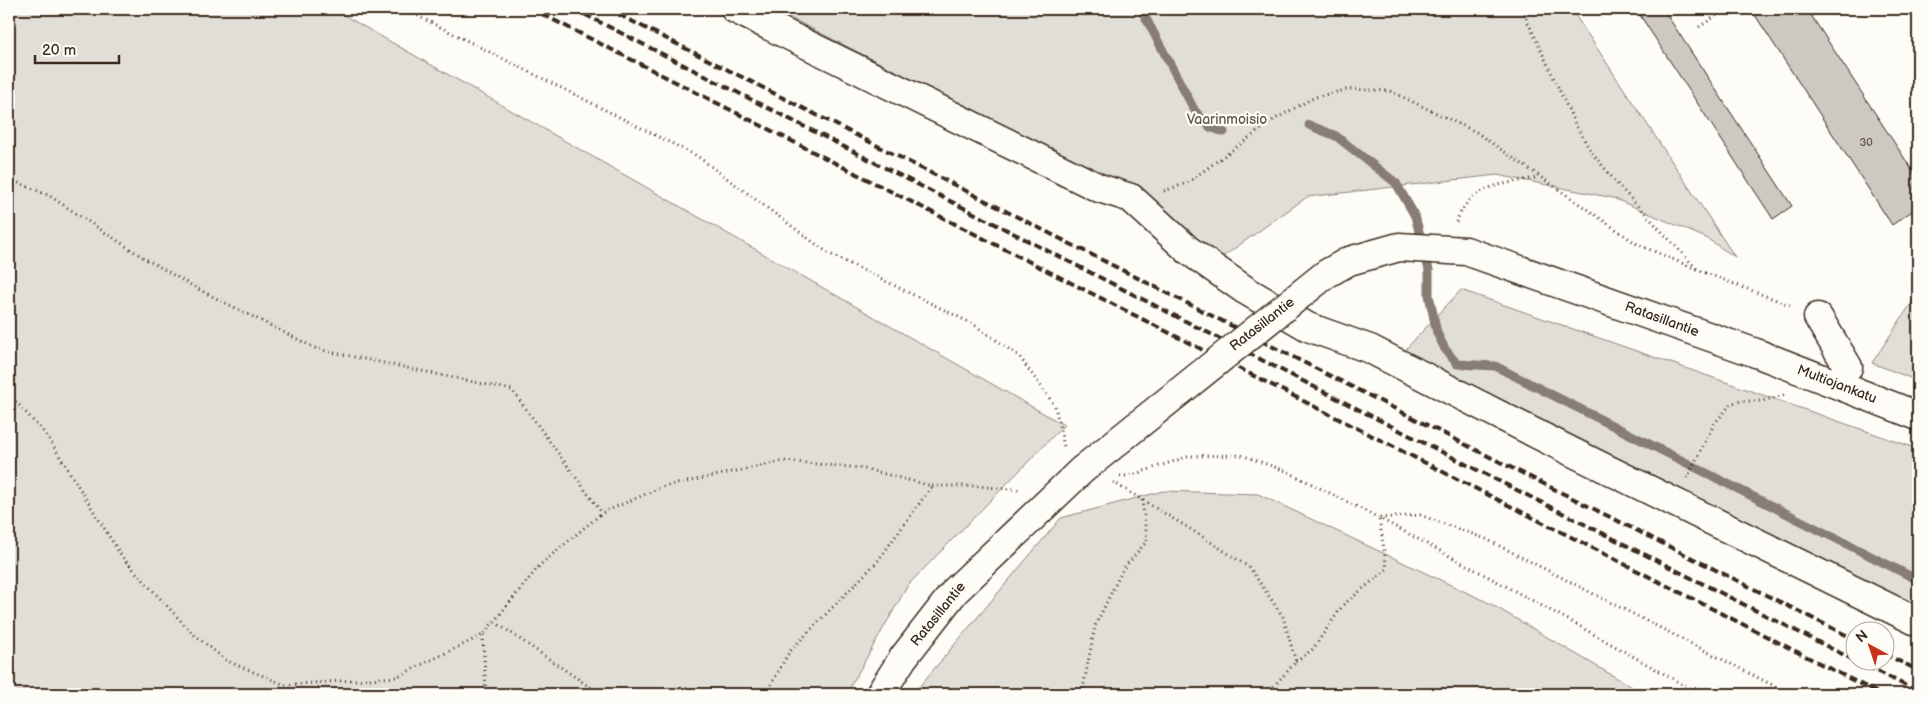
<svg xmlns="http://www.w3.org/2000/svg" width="1927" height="703" font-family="'Balsamiq Sans',sans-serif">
  <rect width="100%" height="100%" fill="#fdfcf7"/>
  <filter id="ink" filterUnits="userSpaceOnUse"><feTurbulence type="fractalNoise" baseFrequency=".02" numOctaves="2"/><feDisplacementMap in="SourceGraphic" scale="10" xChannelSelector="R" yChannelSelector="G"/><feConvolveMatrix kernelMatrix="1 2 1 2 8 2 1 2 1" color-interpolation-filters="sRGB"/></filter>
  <g filter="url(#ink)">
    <g fill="#e1ded7" stroke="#8e847a">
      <polygon points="9,9 333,9 1064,425 908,585 846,694 9,694"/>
      <polygon points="773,9 1571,9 1735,257 1706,238 1613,198 1497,175 1307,197 1221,258 1114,182"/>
      <polygon points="1461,290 1918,449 1918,607 1404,351"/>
      <polygon points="1918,293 1918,381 1872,363"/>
      <polygon points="1163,491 1258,494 1489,603 1644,694 913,694 1061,518"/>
    </g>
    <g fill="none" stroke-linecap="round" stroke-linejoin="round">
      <g stroke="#887d74" stroke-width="9">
        <polyline points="1141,9 1195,111 1210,127 1224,132"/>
        <polyline points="1309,125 1336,136 1396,183 1415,216 1429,270 1429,295 1437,333 1445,349 1457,364 1495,366 1918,580"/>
      </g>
    </g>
    <g fill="#cdc8c2" stroke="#3b2a1e">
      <polygon points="1636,9 1663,9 1792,206 1773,219"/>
      <polygon points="1751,9 1807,9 1918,179 1918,207 1892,225"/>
    </g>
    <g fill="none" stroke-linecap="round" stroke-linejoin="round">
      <defs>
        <g id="minor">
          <polyline points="735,9 1099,188 1131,198 1188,250 1245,290 1308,327 1370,349 1570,451 1918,622"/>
          <polyline points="1818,317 1848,367"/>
          <polyline points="1756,353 1918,416"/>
          <polyline points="880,694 903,658 955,591 1082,470"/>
        </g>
      </defs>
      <use href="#minor" stroke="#3b2a1e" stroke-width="31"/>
      <g stroke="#3b2a1e" stroke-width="3" stroke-dasharray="1 4" stroke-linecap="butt">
        <polyline points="404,9 697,156 828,253 973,324 1019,356 1055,406 1064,447"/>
        <polyline points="1522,9 1575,124 1592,153 1619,186 1697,269"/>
        <polyline points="1699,27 1726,9"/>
        <polyline points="9,179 48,195 144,258 196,288 317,349 512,390 602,513"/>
        <polyline points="1164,191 1187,183 1275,119 1315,97 1350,89 1390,91 1476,132 1637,244 1698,270 1792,306"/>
        <path d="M1456,222c17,-41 47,-36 83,-45"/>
        <polyline points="9,394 47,436 122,557 192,633 227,661 285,685 396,677 483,635 541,564 602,513 662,487 784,461 861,468 932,486 977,486 1020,490"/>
        <polyline points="1120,476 1129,476 1190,456 1241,455 1286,471 1379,518 1563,617 1700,694"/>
        <polyline points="1687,478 1714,424 1732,403 1742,401 1762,401 1784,395"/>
        <polyline points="1113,482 1200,535 1250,568 1283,617 1296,662 1271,689 1263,694"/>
        <polyline points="1380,518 1420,515 1486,539 1790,694"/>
        <polyline points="495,622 600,694"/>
        <polyline points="483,635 486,694"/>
        <polyline points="1296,662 1313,649 1343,605 1387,569 1379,518"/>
        <polyline points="766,694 789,652 877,562 932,486"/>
        <polyline points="1082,694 1095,626 1123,569 1147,541 1142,500"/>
      </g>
      <use href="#minor" stroke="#fdfcf7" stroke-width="28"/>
      <g stroke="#3b2a1e" stroke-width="4" stroke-dasharray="8 4" stroke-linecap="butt">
        <polyline points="532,9 1880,694"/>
        <polyline points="574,9 1487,475 1854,660"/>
        <polyline points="608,9 1492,458 1854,639"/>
        <polyline points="1884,654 1918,670"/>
        <polyline points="1856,660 1918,692"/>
      </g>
      <defs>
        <polyline id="minor-bridge" points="1082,470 1326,274 1349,261 1399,247 1466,251 1756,353"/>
      </defs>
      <use href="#minor-bridge" stroke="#3b2a1e" stroke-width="31" stroke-linecap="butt"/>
      <use href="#minor-bridge" stroke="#fdfcf7" stroke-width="28"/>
    </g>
  </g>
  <g text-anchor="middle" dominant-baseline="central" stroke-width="4.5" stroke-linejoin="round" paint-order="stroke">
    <g font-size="11" fill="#605247">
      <text x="1866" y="142">30</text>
    </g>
    <g font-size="14" fill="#64574c" stroke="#fdfcf7">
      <text x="1227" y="119">Vaarinmoisio</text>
    </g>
    <g font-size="14" fill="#3b2a1e" stroke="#fdfcf7">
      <text transform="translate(1662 319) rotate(20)">Ratasillantie</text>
      <text transform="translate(1262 324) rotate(-38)">Ratasillantie</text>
      <text transform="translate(1837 384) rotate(21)">Multiojankatu</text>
      <text transform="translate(938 614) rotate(-51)">Ratasillantie</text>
    </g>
  </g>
  <rect width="1927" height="703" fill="none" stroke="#fdfcf7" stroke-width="30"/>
  <rect x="15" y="15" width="1897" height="673" fill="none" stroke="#3b2a1e" stroke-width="2" filter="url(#ink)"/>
  <g transform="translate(1870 646) rotate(320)"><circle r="24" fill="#fdfcf7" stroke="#afa8a0"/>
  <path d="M0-4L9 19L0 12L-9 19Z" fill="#c8321e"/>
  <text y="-8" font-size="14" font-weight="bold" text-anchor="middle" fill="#3b2a1e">N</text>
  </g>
  <path d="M35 55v8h84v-8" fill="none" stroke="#3b2a1e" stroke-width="2.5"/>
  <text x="42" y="55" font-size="15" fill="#3b2a1e" stroke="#fdfcf7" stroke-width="4" paint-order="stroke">20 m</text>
</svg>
